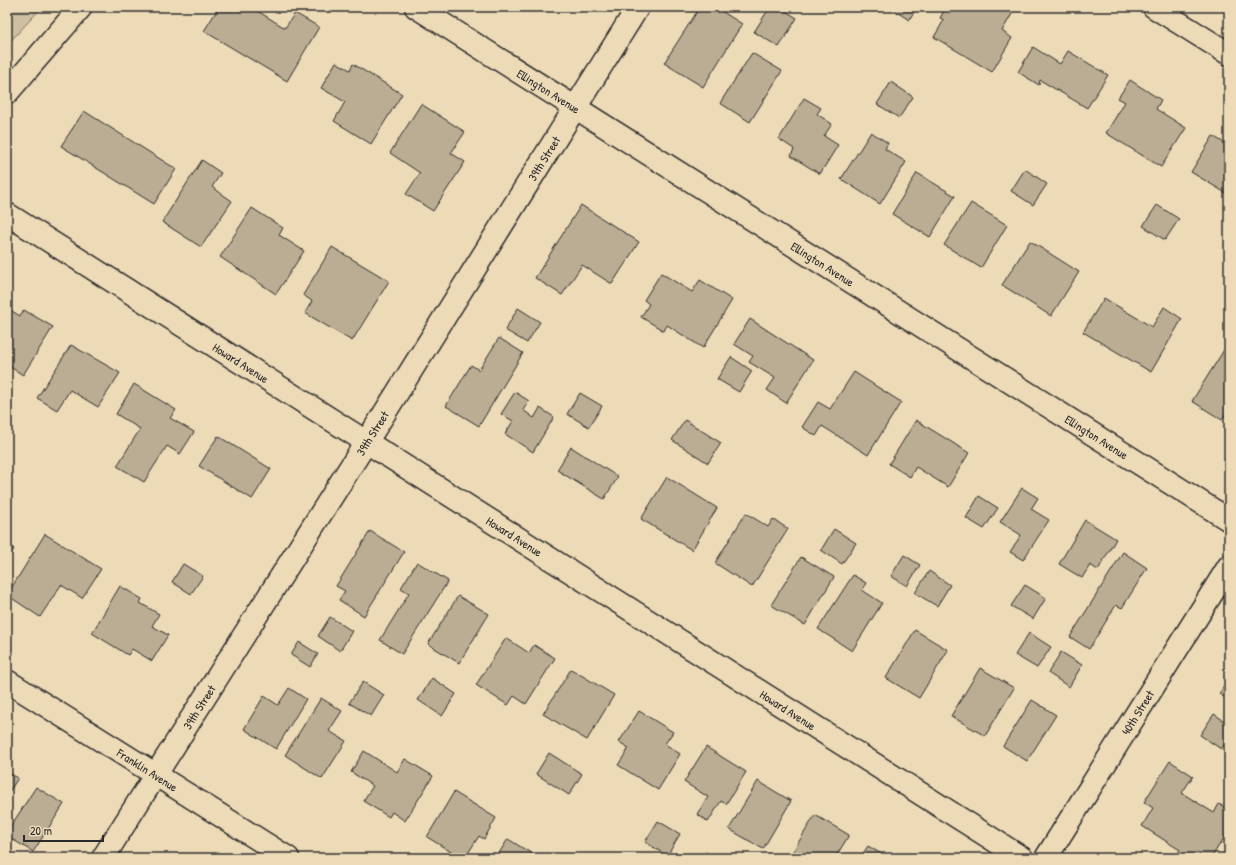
<svg xmlns="http://www.w3.org/2000/svg" width="1236" height="865" font-family="'Patrick Hand',sans-serif">
  <rect width="100%" height="100%" fill="#eddbb8"/>
  <filter id="ink" filterUnits="userSpaceOnUse"><feTurbulence type="fractalNoise" baseFrequency=".025" numOctaves="2"/><feDisplacementMap in="SourceGraphic" scale="8" xChannelSelector="R" yChannelSelector="G"/><feConvolveMatrix kernelMatrix="1 2 1 2 8 2 1 2 1" color-interpolation-filters="sRGB"/></filter>
  <g filter="url(#ink)">
    <polygon fill="#cebfa0" stroke="#7c7566" points="7,7 42,7 7,45"/>
    <g fill="#baad93" stroke="#2b2b2b">
      <polygon points="219,7 251,7 285,28 295,13 319,27 287,81 204,31"/>
      <polygon points="700,7 715,7 742,24 703,87 664,63"/>
      <polygon points="770,7 779,7 797,18 779,47 754,32"/>
      <polygon points="889,7 917,7 909,20"/>
      <polygon points="946,7 1016,7 1002,31 1012,38 992,72 934,37 944,20 940,18"/>
      <polygon points="1033,47 1060,64 1068,51 1108,75 1087,108 1040,80 1039,85 1018,72"/>
      <polygon points="752,53 782,71 750,122 720,103"/>
      <polygon points="336,62 350,70 353,64 402,94 371,144 334,121 345,102 321,88"/>
      <polygon points="1130,80 1161,100 1156,109 1186,128 1161,167 1106,133 1125,102 1118,98"/>
      <polygon points="891,82 913,97 899,118 877,104"/>
      <polygon points="804,98 821,108 817,114 832,124 824,136 838,145 820,174 791,156 794,149 779,139"/>
      <polygon points="421,104 465,132 451,153 465,162 433,211 406,194 420,173 390,153"/>
      <polygon points="84,111 176,169 154,204 61,146"/>
      <polygon points="871,132 888,143 885,149 906,162 880,204 841,179"/>
      <polygon points="1213,136 1229,146 1229,195 1191,172"/>
      <polygon points="202,160 221,173 212,187 232,201 201,247 162,222"/>
      <polygon points="1025,169 1047,184 1033,205 1011,191"/>
      <polygon points="917,173 955,196 930,237 892,214"/>
      <polygon points="971,203 1007,225 981,268 944,245"/>
      <polygon points="581,205 639,242 612,284 582,265 562,295 535,278"/>
      <polygon points="1157,205 1179,219 1165,240 1143,226"/>
      <polygon points="252,208 283,228 279,235 304,251 276,294 220,257"/>
      <polygon points="1030,241 1079,272 1051,316 1002,285"/>
      <polygon points="332,247 389,281 352,341 305,313 312,301 303,295"/>
      <polygon points="661,273 692,292 700,280 732,300 703,348 667,325 664,331 641,317 649,304 644,300"/>
      <polygon points="1104,298 1152,327 1164,307 1182,319 1151,372 1083,332"/>
      <polygon points="7,308 20,316 24,310 53,327 23,375 7,365"/>
      <polygon points="518,308 540,322 527,343 505,330"/>
      <polygon points="750,319 813,360 786,403 767,390 775,378 749,362 753,356 734,344"/>
      <polygon points="499,338 523,353 479,426 446,406 471,365 479,370"/>
      <polygon points="1229,342 1229,408 1222,420 1192,401"/>
      <polygon points="71,345 120,373 98,407 70,390 57,410 37,398"/>
      <polygon points="731,357 752,371 739,392 717,379"/>
      <polygon points="854,372 901,402 868,455 822,426 816,436 802,427 818,402 830,409"/>
      <polygon points="134,384 176,410 170,418 194,432 180,454 167,446 144,482 117,466 140,429 116,414"/>
      <polygon points="515,392 529,401 523,410 534,418 540,408 554,417 533,452 505,434 513,421 501,414"/>
      <polygon points="580,393 602,406 589,427 567,414"/>
      <polygon points="685,420 721,443 708,463 672,440"/>
      <polygon points="916,420 969,453 948,487 916,467 910,477 889,464"/>
      <polygon points="218,436 271,469 252,499 199,466"/>
      <polygon points="571,447 618,477 604,499 557,470"/>
      <polygon points="667,477 717,508 692,550 641,519"/>
      <polygon points="1022,488 1038,498 1031,509 1049,520 1023,560 1010,552 1021,535 1000,522"/>
      <polygon points="979,496 998,508 984,529 966,518"/>
      <polygon points="746,513 768,527 773,519 788,529 752,587 715,563"/>
      <polygon points="1085,520 1116,539 1098,570 1090,565 1082,578 1059,564"/>
      <polygon points="834,529 856,543 842,564 821,550"/>
      <polygon points="370,531 404,552 364,616 339,600 345,591 336,586"/>
      <polygon points="45,534 101,569 82,598 61,585 40,617 7,595"/>
      <polygon points="7,544 14,549 7,560"/>
      <polygon points="1123,552 1147,568 1122,608 1116,605 1089,649 1070,637"/>
      <polygon points="904,555 920,565 907,586 891,576"/>
      <polygon points="801,557 834,577 805,625 771,605"/>
      <polygon points="417,562 448,581 402,654 380,640 409,593 401,588"/>
      <polygon points="183,564 203,576 191,594 172,582"/>
      <polygon points="929,571 950,585 937,606 915,593"/>
      <polygon points="853,575 866,583 862,590 882,603 852,651 818,629"/>
      <polygon points="1025,585 1046,598 1033,619 1011,606"/>
      <polygon points="120,586 142,599 140,603 159,614 152,626 168,635 152,661 132,649 128,655 92,633"/>
      <polygon points="458,596 489,614 459,663 428,644"/>
      <polygon points="330,617 352,631 340,651 318,636"/>
      <polygon points="915,630 948,650 919,698 886,678"/>
      <polygon points="1029,633 1051,647 1037,668 1015,655"/>
      <polygon points="506,638 529,653 534,645 555,658 526,704 514,696 508,705 476,685"/>
      <polygon points="299,642 318,654 310,667 291,655"/>
      <polygon points="1061,652 1082,665 1069,687 1048,673"/>
      <polygon points="980,668 1014,688 985,736 951,716"/>
      <polygon points="571,669 614,695 587,740 543,714"/>
      <polygon points="432,678 456,694 442,716 418,700"/>
      <polygon points="1229,678 1229,700 1219,694"/>
      <polygon points="363,682 384,695 371,716 349,703"/>
      <polygon points="289,688 306,699 276,749 244,729 264,696 278,705"/>
      <polygon points="321,698 342,711 329,731 346,741 322,779 285,755"/>
      <polygon points="1032,700 1056,715 1027,761 1003,746"/>
      <polygon points="639,711 673,732 665,744 680,754 658,790 618,765 629,748 619,742"/>
      <polygon points="1214,714 1229,724 1229,738 1221,749 1200,735"/>
      <polygon points="706,747 746,772 726,804 721,801 708,822 697,814 708,797 684,782"/>
      <polygon points="364,751 397,772 405,759 433,776 405,821 392,812 389,817 363,801 373,786 351,772"/>
      <polygon points="549,753 582,774 569,795 536,774"/>
      <polygon points="1170,761 1193,776 1182,793 1214,813 1219,804 1229,810 1229,830 1211,858 1181,858 1177,855 1180,850 1142,826 1153,808 1144,802"/>
      <polygon points="7,772 18,778 9,792 7,791"/>
      <polygon points="758,781 791,801 763,849 729,829"/>
      <polygon points="36,787 64,804 33,852 7,836 7,832"/>
      <polygon points="454,792 496,818 484,839 479,836 465,858 461,858 427,837"/>
      <polygon points="815,815 849,835 835,858 789,858"/>
      <polygon points="658,821 680,834 667,856 645,842"/>
      <polygon points="508,839 539,858 496,858"/>
      <polygon points="868,846 888,858 860,858"/>
      <polygon points="706,852 715,858 702,858"/>
    </g>
    <g fill="none" stroke-linecap="round" stroke-linejoin="round">
      <defs>
        <g id="minor">
          <path id="s1" d="M416,7l813,513"/>
          <polyline points="1154,7 1229,54"/>
          <path id="s2" d="M7,214l1015,644"/>
          <path id="s3" d="M7,681l281,177"/>
          <path id="s4" d="M103,858l281,-444 254,-407"/>
          <path id="s5" d="M1046,858l183,-292"/>
        </g>
        <polyline id="major" points="7,93 81,7"/>
      </defs>
      <use href="#minor" stroke="#2b2b2b" stroke-width="25"/>
      <use href="#major" stroke="#2b2b2b" stroke-width="25"/>
      <use href="#minor" stroke="#eddbb8" stroke-width="22"/>
      <use href="#major" stroke="#eddbb8" stroke-width="22"/>
    </g>
  </g>
  <g text-anchor="middle" dominant-baseline="central" stroke-width="3" stroke-linejoin="round" paint-order="stroke">
    <g font-size="12" fill="#2b2b2b" stroke="#eddbb8">
      <text stroke="none"><textPath href="#s1" startOffset="157">Ellington Avenue</textPath></text>
      <text stroke="none"><textPath href="#s4" startOffset="827">39th Street</textPath></text>
      <text stroke="none"><textPath href="#s1" startOffset="481">Ellington Avenue</textPath></text>
      <text stroke="none"><textPath href="#s2" startOffset="277">Howard Avenue</textPath></text>
      <text stroke="none"><textPath href="#s4" startOffset="503">39th Street</textPath></text>
      <text stroke="none"><textPath href="#s1" startOffset="805">Ellington Avenue</textPath></text>
      <text stroke="none"><textPath href="#s2" startOffset="601">Howard Avenue</textPath></text>
      <text stroke="none"><textPath href="#s4" startOffset="179">39th Street</textPath></text>
      <text stroke="none"><textPath href="#s2" startOffset="925">Howard Avenue</textPath></text>
      <text stroke="none"><textPath href="#s5" startOffset="172">40th Street</textPath></text>
      <text stroke="none"><textPath href="#s3" startOffset="166">Franklin Avenue</textPath></text>
    </g>
  </g>
  <rect width="1236" height="865" fill="none" stroke="#eddbb8" stroke-width="24"/>
  <rect x="12" y="12" width="1212" height="841" fill="none" stroke="#2b2b2b" stroke-width="1.5" filter="url(#ink)"/>
  <path d="M24 835v6h79v-6" fill="none" stroke="#2b2b2b" stroke-width="2"/>
  <text x="30" y="835" font-size="12" fill="#2b2b2b" stroke="#eddbb8" stroke-width="3" paint-order="stroke">20 m</text>
</svg>
